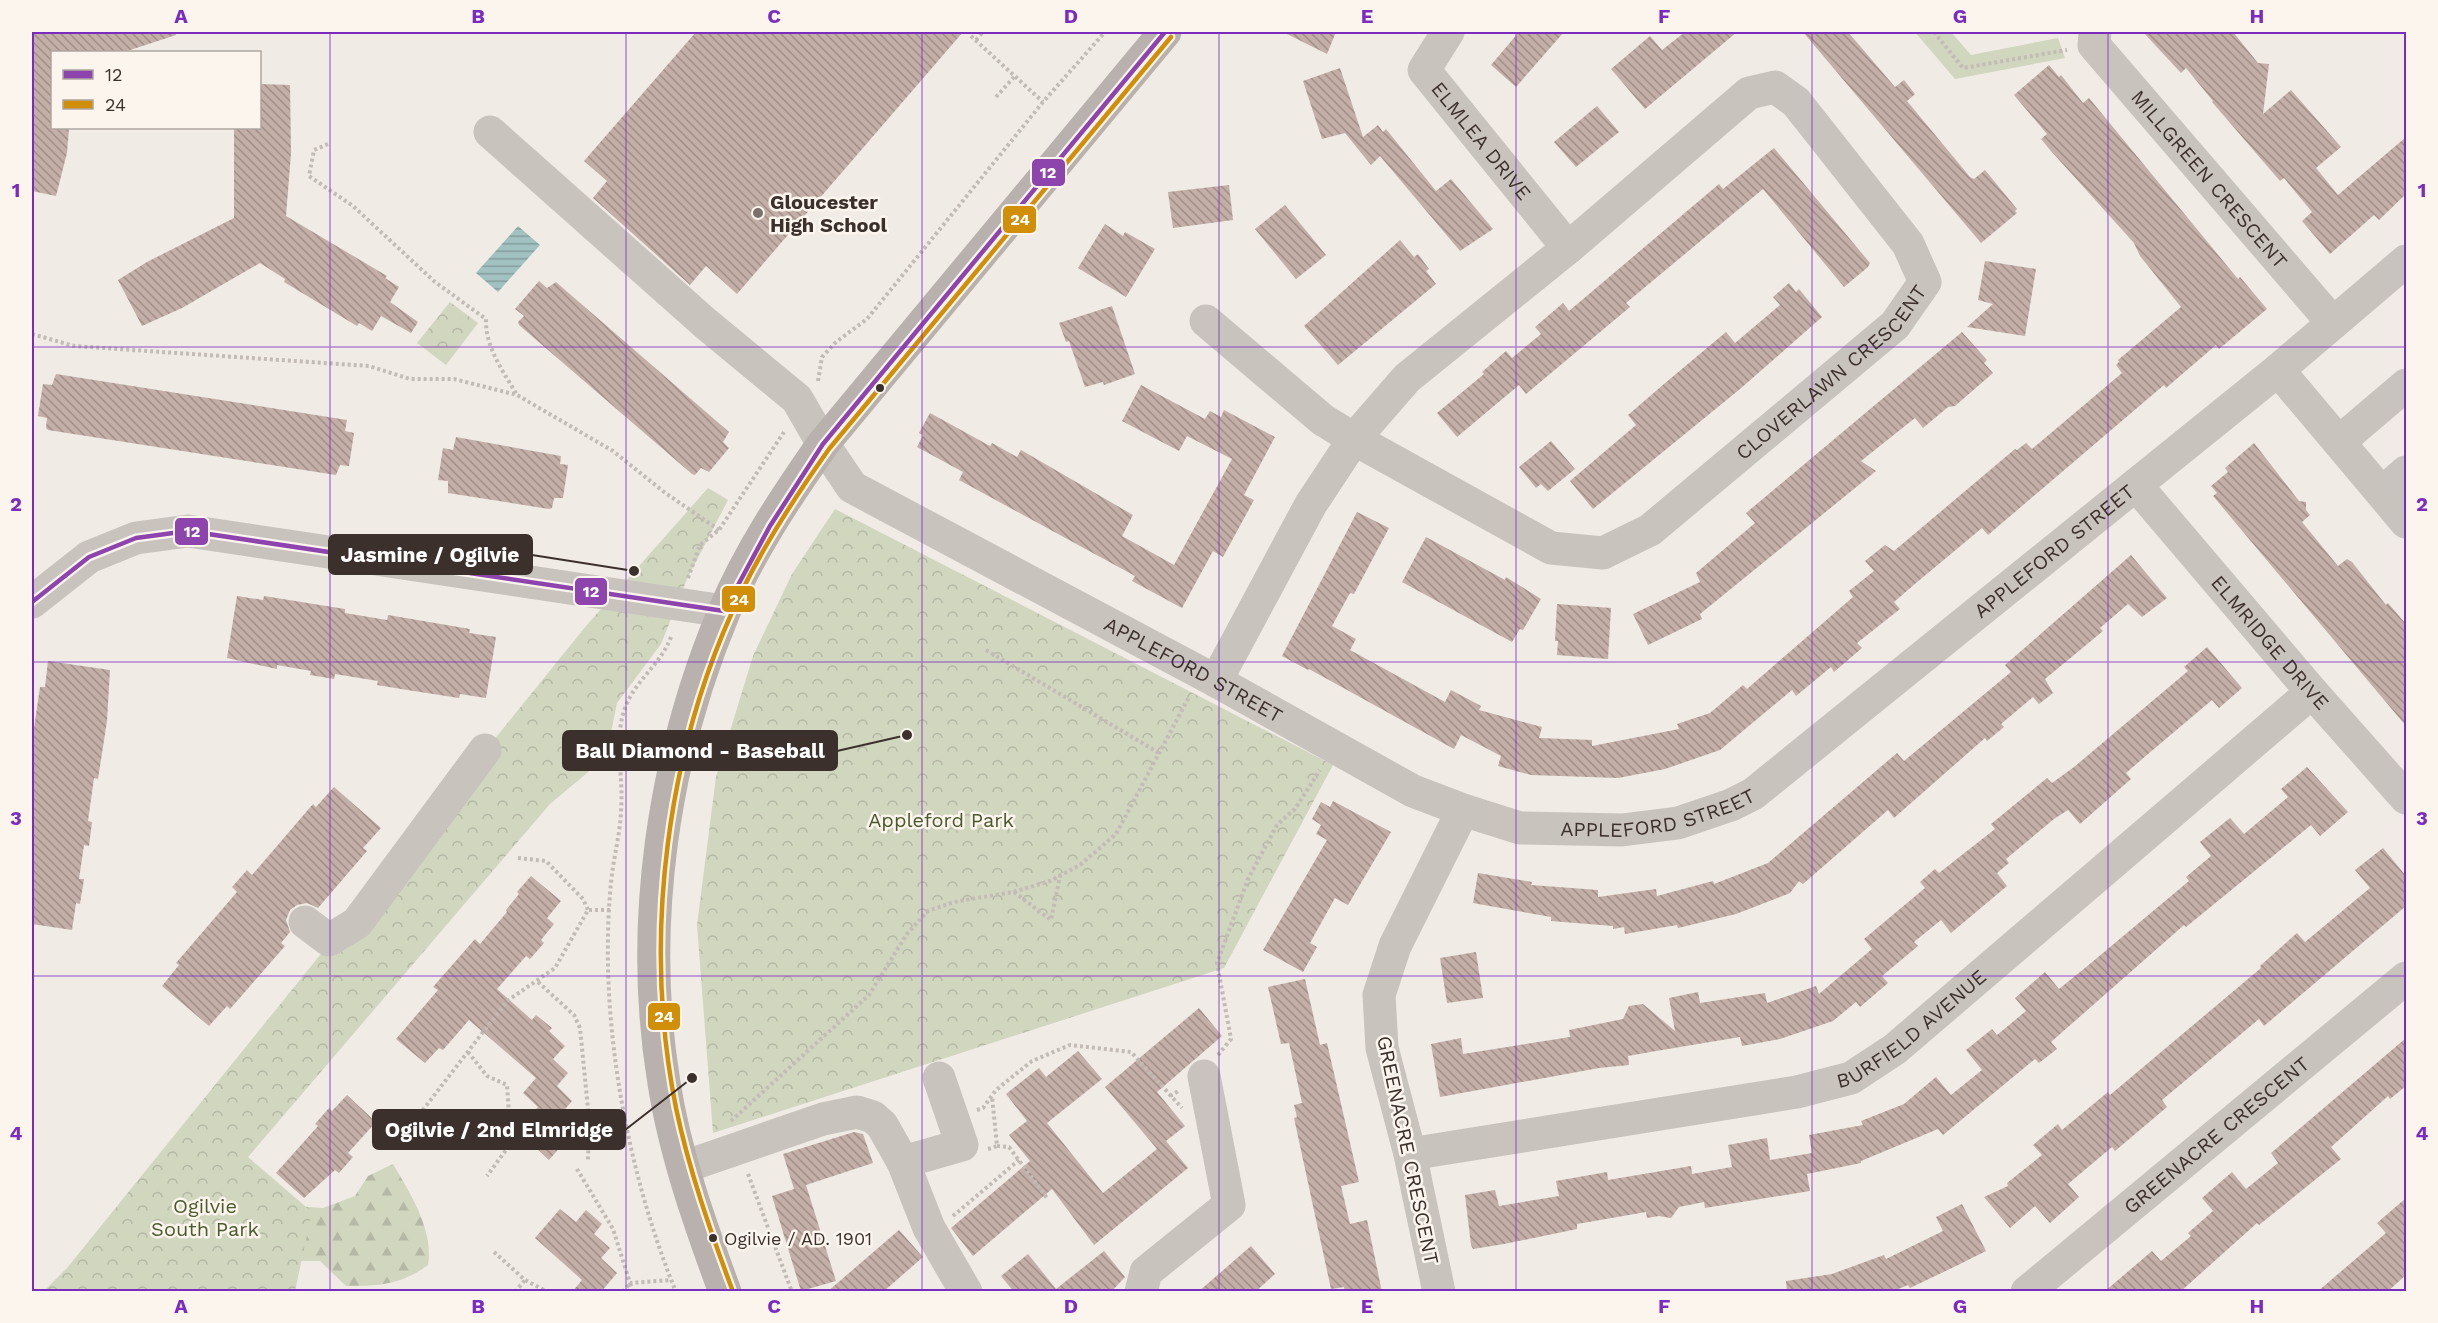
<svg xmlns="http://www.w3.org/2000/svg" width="2438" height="1323" font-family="'Work Sans',sans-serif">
  <defs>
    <pattern id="forest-firs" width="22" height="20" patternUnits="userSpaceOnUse" patternTransform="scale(1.5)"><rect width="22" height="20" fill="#d1d6bf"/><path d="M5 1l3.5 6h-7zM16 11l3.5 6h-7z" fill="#b4b8a4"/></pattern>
    <pattern id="park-crowns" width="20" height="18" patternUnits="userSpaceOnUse" patternTransform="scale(1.5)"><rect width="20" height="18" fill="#d1d6bf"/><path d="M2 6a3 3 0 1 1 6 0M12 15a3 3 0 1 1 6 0" fill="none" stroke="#b4b8a4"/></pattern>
    <pattern id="water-rules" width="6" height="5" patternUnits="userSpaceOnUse" patternTransform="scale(1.5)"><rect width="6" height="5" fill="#a1c2c1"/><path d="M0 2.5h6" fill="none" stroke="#849e9d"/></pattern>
    <pattern id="building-back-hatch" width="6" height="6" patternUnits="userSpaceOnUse" patternTransform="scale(1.5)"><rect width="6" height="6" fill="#c3afa7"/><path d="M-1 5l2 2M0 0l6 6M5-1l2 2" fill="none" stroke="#a08f88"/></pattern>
  </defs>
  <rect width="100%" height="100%" fill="#f0ebe5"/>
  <polygon fill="#d1d6bf" points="1915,32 1951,32 1971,55 2058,38 2065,58 1955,79"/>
  <path fill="url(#forest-firs)" d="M236,1159l29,45 58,4 32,-12 13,-20 25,-12c17,29 41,66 35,101 -27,20 -50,21 -82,21l-26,-25h-30l-152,31z"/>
  <g fill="url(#park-crowns)">
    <polygon points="450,302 478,323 446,365 417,343"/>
    <polygon points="708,488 728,500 687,579 661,644 617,703 606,757 550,804 248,1157 312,1212 295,1291 43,1292 67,1268 586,626"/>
    <polygon points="835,509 1333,765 1224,968 713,1133 697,925 716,777 753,656 792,574"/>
  </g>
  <polygon fill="url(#water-rules)" points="518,226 540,245 498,292 476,273"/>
  <g fill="url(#building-back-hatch)">
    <polygon points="32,32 176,32 176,35 124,52 52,52 52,128 69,128 67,153 56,196 32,191"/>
    <polygon points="696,32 963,32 737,294 706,266 690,285 593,198 607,181 584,161"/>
    <polygon points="1283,32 1336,32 1327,54"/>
    <polygon points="1519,32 1564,32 1516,87 1491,65"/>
    <polygon points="1685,32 1737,32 1645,109 1611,69 1650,36 1662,50"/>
    <polygon points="1803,32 1848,32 1895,87 1904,80 1915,94 1907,101 1970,177 1974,179 1985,170 2017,209 2015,211 2017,213 1981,243"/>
    <polygon points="2143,32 2233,32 2258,63 2269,64 2263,114 2291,90 2341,147 2316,168 2338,195 2406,137 2406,194 2379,220 2374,215 2330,254 2302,221 2312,212 2284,178 2280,181 2212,102 2213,101 2186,68 2181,73"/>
    <polygon points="2049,65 2059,77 2061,75 2083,103 2089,98 2238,279 2240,277 2267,309 2219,349 2216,345 2166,388 2164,385 1988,535 1982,528 1916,583 1894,602 1900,609 1857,643 1862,648 1834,672 1831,667 1796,696 1792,690 1720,750 1665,769 1618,778 1531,775 1498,766 1501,756 1461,735 1454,749 1309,669 1308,670 1282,656 1357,512 1389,528 1354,594 1350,593 1332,626 1356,639 1350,650 1445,702 1451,690 1481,706 1479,710 1542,727 1539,738 1592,740 1592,746 1679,729 1677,724 1710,713 1743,685 1747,689 1853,597 1849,591 1874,571 1865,561 1885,545 1894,551 2015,449 2017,450 2026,443 2032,449 2122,373 2116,365 2119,362 2118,360 2181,307 2140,256 2134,243 2051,151 2041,139 2047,134 2014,95"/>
    <polygon points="1340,68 1363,137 1378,125 1383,132 1386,129 1436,191 1451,179 1493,229 1460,251 1380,156 1371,165 1345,133 1322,139 1303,81"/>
    <polygon points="260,84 290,85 291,153 286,216 387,276 385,278 399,287 390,302 418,322 411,333 381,316 372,331 359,323 357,326 284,282 285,279 260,263 182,308 142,326 118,280 147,262 234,218 234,128 260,128"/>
    <polygon points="1597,106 1619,132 1576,167 1554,142"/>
    <polygon points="1774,148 1870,263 1868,267 1844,287 1763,189 1626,303 1630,307 1526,394 1519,385 1457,437 1437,413 1484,374 1482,372 1506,351 1512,358 1541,334 1535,327 1563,303 1569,311 1719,184 1723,189"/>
    <polygon points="1229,185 1233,220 1173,228 1168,192"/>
    <polygon points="1285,205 1326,255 1296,279 1255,229"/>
    <polygon points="1105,224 1123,236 1125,232 1155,249 1126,297 1078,268"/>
    <polygon points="1400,240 1414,257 1418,254 1429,269 1426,271 1436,284 1338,365 1304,326"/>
    <polygon points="1985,261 2036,269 2025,336 1967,327 1993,304 1978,300"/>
    <polygon points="539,281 547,288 556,282 564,289 729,432 723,442 729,448 709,472 701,468 695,475 692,474 519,325 518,322 524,316 515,309"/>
    <polygon points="1789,283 1796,292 1799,289 1822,317 1740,389 1593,509 1570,481 1636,425 1628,415 1664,384 1726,332 1735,343 1780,305 1773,297"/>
    <polygon points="1112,306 1135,374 1104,385 1103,382 1085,387 1069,341 1066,342 1059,323"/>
    <polygon points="1962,332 1987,360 1984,363 1993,373 1955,406 1948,407 1923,428 1915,418 1861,461 1876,471 1700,614 1702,619 1648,645 1633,614 1700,582 1696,573 1755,523 1746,513"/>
    <polygon points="56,374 347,420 345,431 354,433 349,466 340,465 336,475 48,430 46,428 47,418 38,416 43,384 52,385"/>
    <polygon points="1141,385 1205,419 1210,411 1221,417 1224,410 1275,437 1244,495 1254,500 1223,557 1213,551 1182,608 1132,581 1135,576 959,480 963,472 917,447 923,435 919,433 930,413 990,446 992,443 1017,457 1021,450 1133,515 1122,536 1174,565 1232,459 1187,436 1179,451 1122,421"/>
    <polygon points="456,437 561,456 560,464 568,465 563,498 554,498 552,508 549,509 448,493 448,481 438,480 443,448 453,450"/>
    <polygon points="1551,441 1575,469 1548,491 1541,484 1536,488 1519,467"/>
    <polygon points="2254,443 2299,501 2306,502 2306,510 2310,515 2302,522 2338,566 2347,559 2352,562 2386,605 2388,603 2406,624 2406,726 2213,496 2217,493 2211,486 2228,472 2225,468"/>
    <polygon points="1426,537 1505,580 1506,577 1541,599 1523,630 1520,629 1512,642 1402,582"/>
    <polygon points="2131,555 2167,598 2142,617 2128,604 2100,628 2103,631 2045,679 2053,693 2039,704 2033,697 2001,724 2004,727 1987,741 1985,738 1894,818 1888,810 1803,884 1799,881 1790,893 1736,914 1678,928 1677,925 1625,934 1624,927 1613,929 1613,926 1551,921 1551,917 1473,903 1478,873 1532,882 1531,885 1598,890 1598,897 1656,889 1657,896 1713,881 1714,884 1768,863 1897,753 1904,761 2011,672 2005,665"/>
    <polygon points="237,596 263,600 264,596 345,609 345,613 387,620 388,615 470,629 469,633 496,637 486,698 460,694 459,698 401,689 377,685 378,681 335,674 334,679 310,675 311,671 277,665 277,669 227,658"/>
    <polygon points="1557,604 1611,608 1608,659 1557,655 1558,641 1555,641"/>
    <polygon points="2207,647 2242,688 2219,708 2212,700 2148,754 2126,773 2131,779 2080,824 2068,810 2054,819 2006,859 2009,863 1997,873 2007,886 1951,933 1941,920 1914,942 1918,946 1882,976 1888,983 1860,1007 1856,1002 1833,1021 1780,1039 1742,1046 1740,1037 1656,1051 1628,1056 1629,1065 1599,1068 1440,1097 1431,1044 1461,1038 1463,1054 1570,1037 1569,1030 1623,1019 1629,1006 1643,1004 1675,1031 1669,998 1698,992 1700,1003 1765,993 1767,1003 1816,986 1819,994 1872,949 1864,939 1925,888 1920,882 1935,869 1939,873 1995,829 1991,824 2047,778 2052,783 2074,767 2188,671 2184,667"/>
    <polygon points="48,661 110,670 107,721 98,779 94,778 88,821 92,822 89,846 84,845 79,879 84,879 80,904 76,903 72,930 32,924 32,742 40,687 45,687"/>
    <polygon points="2307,767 2348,812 2320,836 2311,825 2186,927 2184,925 2051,1042 2057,1049 2039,1063 2035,1059 1943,1135 1938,1129 1861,1161 1861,1163 1807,1174 1810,1191 1705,1208 1704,1202 1679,1207 1671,1218 1659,1216 1647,1218 1646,1212 1577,1224 1577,1229 1504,1244 1473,1249 1471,1245 1465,1195 1495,1190 1499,1206 1559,1196 1556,1181 1607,1172 1608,1180 1691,1166 1692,1174 1732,1167 1728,1145 1767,1138 1770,1160 1812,1153 1809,1135 1863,1125 1861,1121 1904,1104 1936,1077 1951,1095 1982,1070 1966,1050 1992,1029 1997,1035 2026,1011 2015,998 2045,972 2059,989 2085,968 2189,881 2186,877 2211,856 2200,842 2230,818 2244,834 2288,797 2281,789"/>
    <polygon points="334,787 381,828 363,848 367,851 318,908 307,903 297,905 290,910 286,920 290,932 281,943 285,946 230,1009 227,1006 209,1026 162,986 179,965 176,963 237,892 232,887 247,870 252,875 313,804 316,807"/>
    <polygon points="1333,801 1391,832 1348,905 1335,898 1310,943 1317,947 1303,972 1263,950 1327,840 1316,834 1321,825 1312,819 1321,802 1330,807"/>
    <polygon points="2383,848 2406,876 2406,906 2264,1026 2259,1019 2162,1100 2167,1107 2115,1151 2112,1147 2068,1184 2079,1197 2050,1223 2035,1206 2010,1228 1984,1197 2008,1186 2007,1183 2042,1155 2033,1145 2058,1124 2062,1130 2108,1092 2110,1095 2261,968 2260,966 2297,933 2305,942 2370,888 2355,870"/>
    <polygon points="531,876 561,901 547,918 554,924 541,940 544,943 530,959 526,956 497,989 532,1020 536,1015 552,1028 549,1031 565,1046 553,1059 568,1073 557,1086 572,1101 560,1115 576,1129 549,1160 533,1145 544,1133 528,1118 538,1107 523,1093 536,1078 469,1020 443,1050 439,1048 425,1063 396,1039 438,990 433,987 475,939 480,944 507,912 506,910 519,894 517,892"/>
    <polygon points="1476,952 1483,998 1447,1003 1440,958"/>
    <polygon points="1305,979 1320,1045 1327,1043 1359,1182 1341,1186 1350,1224 1367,1220 1382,1292 1345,1292 1344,1287 1331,1289 1294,1118 1297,1117 1294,1105 1302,1103 1289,1043 1281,1044 1268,987"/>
    <polygon points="1199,1008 1222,1036 1157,1092 1185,1126 1166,1141 1188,1168 1094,1245 1052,1189 973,1256 951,1228 1030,1161 1009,1135 1027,1121 1006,1094 1039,1068 1046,1077 1078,1051 1102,1079 1047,1123 1103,1193 1157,1149 1105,1087"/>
    <polygon points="2406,1038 2406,1086 2390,1099 2388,1096 2331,1147 2341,1159 2259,1225 2257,1223 2180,1292 2104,1292 2152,1251 2161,1261 2191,1236 2188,1233 2213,1211 2202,1198 2232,1172 2246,1189 2278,1163 2271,1153"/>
    <polygon points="347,1095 376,1122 348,1153 353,1157 339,1173 335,1170 304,1198 276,1173 318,1126 315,1124 329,1108 332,1111"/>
    <polygon points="854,1132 863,1134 873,1163 806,1185 836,1281 801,1291 772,1196 794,1189 783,1154"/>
    <polygon points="2406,1198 2406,1275 2387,1292 2317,1292 2386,1233 2377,1223"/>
    <polygon points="1962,1204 1986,1251 1958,1265 1910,1288 1908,1285 1891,1292 1787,1292 1786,1281 1832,1274 1884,1255 1886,1259 1943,1231 1936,1217"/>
    <polygon points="560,1209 576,1222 586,1210 602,1224 594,1234 610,1248 601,1258 617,1273 601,1292 572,1292 582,1280 535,1238"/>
    <polygon points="899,1230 923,1257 883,1292 827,1292"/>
    <polygon points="1251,1246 1275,1274 1255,1292 1198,1292"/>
    <polygon points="1104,1251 1125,1277 1111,1292 1014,1292 1001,1276 1028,1254 1056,1289"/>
  </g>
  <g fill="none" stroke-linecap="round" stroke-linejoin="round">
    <g stroke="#c2bbb6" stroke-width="4" stroke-dasharray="3 3" stroke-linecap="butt">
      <polyline points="1934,32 1963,68 2067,50"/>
      <polyline points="971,36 1043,102"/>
      <polyline points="976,40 983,32"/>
      <polyline points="996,97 1015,76"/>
      <path d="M328,144l-14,6 -5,26 44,30 82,76 51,37c-1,28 17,52 31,76"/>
      <polyline points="32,334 74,346 369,366 410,379 454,379 517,395 613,451 664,492 719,530"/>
      <polyline points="818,381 822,357 836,342 867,319 1043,102 1105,32"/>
      <polyline points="688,578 700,545 719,530 784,432"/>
      <path d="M671,637c-11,29 -36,43 -46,71 -12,33 -1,69 -4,103 -1,25 -8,48 -10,72 -13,133 15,286 65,409"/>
      <polyline points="986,650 1159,753"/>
      <polyline points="518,858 546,861 583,899 588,910"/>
      <polyline points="1014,892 1051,920 1060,876"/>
      <polyline points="538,982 574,1015 580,1028 589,1119 588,1160"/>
      <polyline points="468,1052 487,1076 507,1085 511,1143 487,1176"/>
      <polyline points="1218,1055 1231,1039 1217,963 1248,879 1277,825 1295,809 1320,770"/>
      <polyline points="1170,1096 1180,1090"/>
      <polyline points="977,1110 983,1108 996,1090 1032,1061 1070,1045 1131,1052 1182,1108"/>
      <polyline points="419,1115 507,1001 555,968 588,910 610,910"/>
      <polyline points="731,1121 869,995 907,934 928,911 954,902 1013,892 1050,881 1080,865 1116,834 1189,697"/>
      <polyline points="997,1146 1009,1147 1047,1198"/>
      <polyline points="988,1149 997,1146 992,1096"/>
      <polyline points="577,1169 613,1229 630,1283 671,1280"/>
      <polyline points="748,1174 792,1292"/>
      <polyline points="953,1216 1019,1160"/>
      <polyline points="494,1252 525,1280 544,1290"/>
      <polyline points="515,1292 525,1280"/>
      <polyline points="623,1292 630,1283 633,1292"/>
    </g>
    <g stroke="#c9c3be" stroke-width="33">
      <path id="s1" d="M1448,32l-24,38 144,178"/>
      <path id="s2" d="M2095,32l-1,13 239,278"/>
      <path id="s3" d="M490,132l215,191 92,76 26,45 29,43 364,194 197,110 50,19 57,18 102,2 56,-7 53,-18 22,-11 525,-424 128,-109"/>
      <path id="s4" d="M1206,321l117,99 31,19 197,109 52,5 47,-23 245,-205 30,-43 -17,-38 -112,-142 -21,-15 -26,6 -181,155 -161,130 -53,61 -43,65 -95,177"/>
      <polyline points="2278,370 2406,522"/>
      <polyline points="2339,442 2406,385"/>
      <path id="s5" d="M2136,485l176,207 94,106"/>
      <polyline points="2382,493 2406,472"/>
      <polyline points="32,602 89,557 136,538 188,531 724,611"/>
      <polyline points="305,922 329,940 357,923 485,750"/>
      <path id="s6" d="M1410,1154l387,-62 54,-14 44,-29 417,-357"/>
      <polyline points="903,1162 962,1145 939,1078"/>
      <polyline points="684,1167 823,1119 857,1112 873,1117 882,1125 903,1162 929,1228 966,1292"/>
      <polyline points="1141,1292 1146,1272 1229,1205 1204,1076"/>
      <polyline points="1439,1292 1410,1154 1382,1048 1379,995 1395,946 1463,810"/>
      <path id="s7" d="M2027,1292l379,-314"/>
    </g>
    <path stroke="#b8b1ad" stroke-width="33" d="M725,1292c-25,-68 -50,-138 -61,-209 -26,-157 -1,-326 60,-471 25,-60 62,-115 99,-168l342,-412"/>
    <defs>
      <g id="bus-1">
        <polyline points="32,602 89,557 136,538 188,531 724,611"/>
        <polyline points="724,611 770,526 823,444 1165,32"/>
      </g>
      <path id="bus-2" d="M732,1289c-22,-59 -43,-119 -56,-181 -34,-170 -10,-361 66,-517 24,-50 55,-97 87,-142l342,-412"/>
    </defs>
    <use href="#bus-1" stroke="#fbf5ee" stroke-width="9"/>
    <use href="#bus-2" stroke="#fbf5ee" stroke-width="9"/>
    <use href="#bus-1" stroke="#8e44ad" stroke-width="4.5"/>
    <use href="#bus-2" stroke="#d18e09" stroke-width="4.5"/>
  </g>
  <path fill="none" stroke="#7b2cbf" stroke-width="1.5" stroke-opacity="0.55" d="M330,32v1260M626,32v1260M922,32v1260M1219,32v1260M1516,32v1260M1812,32v1260M2108,32v1260M32,347h2374M32,662h2374M32,976h2374"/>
  <circle fill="#7a716c" stroke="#fbf5ee" stroke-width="2" cx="758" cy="213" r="6"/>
  <g fill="#3b302b" stroke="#fbf5ee" stroke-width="2">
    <circle cx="880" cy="388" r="5"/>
    <circle cx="713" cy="1238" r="5"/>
  </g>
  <g text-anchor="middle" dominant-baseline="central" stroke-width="5" stroke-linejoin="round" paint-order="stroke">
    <g font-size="18" fill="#3b302b" stroke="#fbf5ee" text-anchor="start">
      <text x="724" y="1238">Ogilvie / AD. 1901</text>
    </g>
    <g font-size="20" fill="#3b302b" stroke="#fbf5ee">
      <text stroke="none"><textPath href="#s1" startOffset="136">ELMLEA DRIVE</textPath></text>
      <text stroke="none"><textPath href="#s2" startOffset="190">MILLGREEN CRESCENT</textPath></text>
      <text stroke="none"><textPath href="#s4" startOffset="760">CLOVERLAWN CRESCENT</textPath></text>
      <text stroke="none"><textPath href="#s3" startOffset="1888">APPLEFORD STREET</textPath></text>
      <text stroke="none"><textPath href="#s5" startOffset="207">ELMRIDGE DRIVE</textPath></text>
      <text stroke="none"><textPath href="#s3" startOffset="898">APPLEFORD STREET</textPath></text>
      <text stroke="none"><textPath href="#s3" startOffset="1402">APPLEFORD STREET</textPath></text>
      <text stroke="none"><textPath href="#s6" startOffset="525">BURFIELD AVENUE</textPath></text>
      <text stroke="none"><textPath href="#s7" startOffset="246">GREENACRE CRESCENT</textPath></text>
      <text transform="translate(1408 1150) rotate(78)">GREENACRE CRESCENT</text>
    </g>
    <g font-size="20" font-weight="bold" fill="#3b302b" stroke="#fbf5ee" text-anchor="start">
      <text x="770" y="202">Gloucester<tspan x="770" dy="23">High School</tspan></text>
    </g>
    <g font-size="20" fill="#4a5a2e" stroke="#fbf5ee">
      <text x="941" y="820">Appleford Park</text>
      <text x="205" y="1206">Ogilvie<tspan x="205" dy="23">South Park</tspan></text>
    </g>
  </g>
  <path fill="none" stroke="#3b302b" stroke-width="2" d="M634 571L532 555M907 735L837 751M692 1078L625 1130"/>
  <g fill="#3b302b" stroke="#fbf5ee" stroke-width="2">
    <circle cx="634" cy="571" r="6"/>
    <circle cx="907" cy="735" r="6"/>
    <circle cx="692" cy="1078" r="6"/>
  </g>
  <g fill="#3b302b" stroke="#3b302b" stroke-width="2">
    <rect x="329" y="535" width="203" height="39" rx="6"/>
    <rect x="563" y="731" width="274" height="39" rx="6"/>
    <rect x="373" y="1110" width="252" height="39" rx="6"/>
  </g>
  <g font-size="21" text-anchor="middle" font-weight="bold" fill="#fff">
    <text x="430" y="562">Jasmine / Ogilvie</text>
    <text x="700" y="758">Ball Diamond - Baseball</text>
    <text x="499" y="1137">Ogilvie / 2nd Elmridge</text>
  </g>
  <g stroke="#fbf5ee" stroke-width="2">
    <rect x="1031" y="158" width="35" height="29" rx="6" fill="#8e44ad"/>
    <rect x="1002" y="205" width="35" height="29" rx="6" fill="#d18e09"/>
    <rect x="174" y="517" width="35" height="29" rx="6" fill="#8e44ad"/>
    <rect x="574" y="577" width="34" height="29" rx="6" fill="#8e44ad"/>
    <rect x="721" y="585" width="35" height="28" rx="6" fill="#d18e09"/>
    <rect x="647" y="1002" width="34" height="29" rx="6" fill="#d18e09"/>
  </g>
  <g font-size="16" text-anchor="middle" font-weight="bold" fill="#fff">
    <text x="1048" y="178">12</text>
    <text x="1020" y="225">24</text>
    <text x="192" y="537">12</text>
    <text x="591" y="597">12</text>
    <text x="739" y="605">24</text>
    <text x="664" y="1022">24</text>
  </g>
  <rect width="2438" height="1323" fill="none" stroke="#fbf5ee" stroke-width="66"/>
  <rect x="51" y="51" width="210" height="78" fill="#fbf5ee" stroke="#aea6a0" stroke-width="1.5"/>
  <rect x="63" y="70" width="30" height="9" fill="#8e44ad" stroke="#aea6a0" stroke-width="1.5"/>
  <text x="105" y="81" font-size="18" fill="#3b302b">12</text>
  <rect x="63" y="100" width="30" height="9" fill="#d18e09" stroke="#aea6a0" stroke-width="1.5"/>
  <text x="105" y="111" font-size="18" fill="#3b302b">24</text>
  <rect x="33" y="33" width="2372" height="1257" fill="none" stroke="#7b2cbf" stroke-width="2"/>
  <g font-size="20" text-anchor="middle" font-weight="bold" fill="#7b2cbf">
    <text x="181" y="23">A</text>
    <text x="478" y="23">B</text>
    <text x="774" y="23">C</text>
    <text x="1071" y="23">D</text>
    <text x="1367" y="23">E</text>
    <text x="1664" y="23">F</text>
    <text x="1960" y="23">G</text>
    <text x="2257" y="23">H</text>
    <text x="16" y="197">1</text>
    <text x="2422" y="197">1</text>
    <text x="16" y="511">2</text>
    <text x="2422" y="511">2</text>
    <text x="16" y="825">3</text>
    <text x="2422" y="825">3</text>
    <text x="16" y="1140">4</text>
    <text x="2422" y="1140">4</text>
    <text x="181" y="1313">A</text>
    <text x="478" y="1313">B</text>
    <text x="774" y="1313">C</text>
    <text x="1071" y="1313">D</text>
    <text x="1367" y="1313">E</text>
    <text x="1664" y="1313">F</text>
    <text x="1960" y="1313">G</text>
    <text x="2257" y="1313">H</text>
  </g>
</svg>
